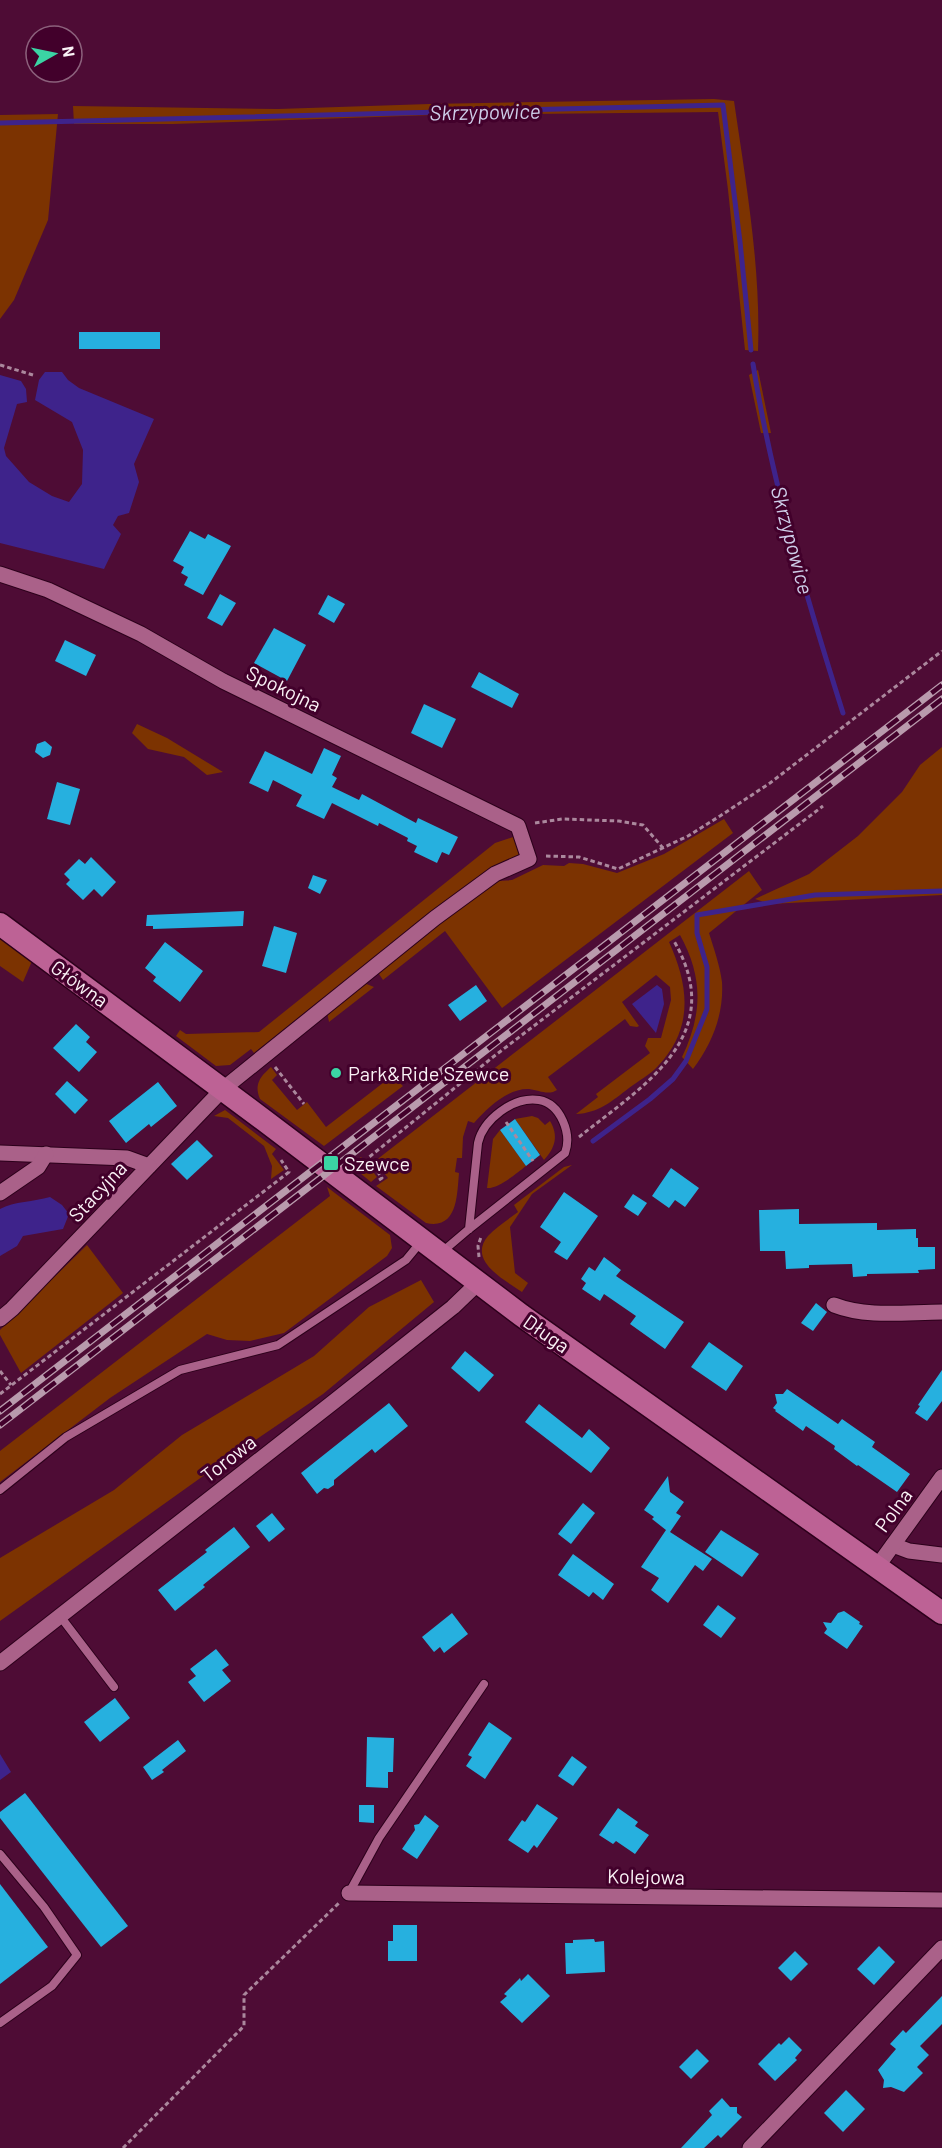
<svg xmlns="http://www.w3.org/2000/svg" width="942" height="2148" font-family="Barlow,sans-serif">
  <rect width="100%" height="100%" fill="#4e0c35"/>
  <g fill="#7c3301">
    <path d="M714,99l20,2c12,82 27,167 24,250l-13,-1 -17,-160 -10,-78 -285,3 -260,9h-99l-1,-18 205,3 151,-5z"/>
    <polygon points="58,114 48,220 14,300 0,319 0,115"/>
    <polygon points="758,370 771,433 761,433 749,375"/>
    <polygon points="137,724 167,738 223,772 207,775 184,757 148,749 132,733"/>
    <polygon points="942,747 942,895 770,904 755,899 809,874 858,836 902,792 920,765"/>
    <polygon points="724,819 733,833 502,1008 445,931 383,980 377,971 430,929 499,881 512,880 543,865 564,866 569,863 583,864 617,873 664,854"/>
    <polygon points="516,836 523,855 492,867 431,917 325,997 324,997 254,1053 251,1049 230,1065 216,1066 176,1036 180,1030 186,1034 259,1032 495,843"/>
    <path d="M749,871l13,19 -53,43c5,16 11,33 13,49 2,32 -10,62 -29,87l-11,-12c21,-44 21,-80 -2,-122l-11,7c20,44 25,86 -11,124 -8,9 -20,15 -29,22 -17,13 -30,25 -53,26l22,-17 -2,-3 54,-41 -5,-7 3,-8h13l10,-38 -1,-13 -14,-12 -34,27 17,24 -2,1 -7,-1 -5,-7 -69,52 -8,6 9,13 -4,2c-9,2 -15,-2 -24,-3 -21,-1 -42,19 -55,34l-6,-2 -5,16 -1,21h-5l-2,14 4,1c-2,21 -1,57 -33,50l-50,-37 12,-8 -13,-17z"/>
    <polygon points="0,937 32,961 23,982 0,966"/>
    <polygon points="364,983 374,987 329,1022 327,1012"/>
    <path d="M271,1067l6,8 -5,5 25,30 10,-8 19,25 66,-51 11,10 -79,60 -64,-47c-6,-15 0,-22 11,-32z"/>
    <polygon points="225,1110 276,1149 272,1154 284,1170 271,1179 272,1166 264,1146 228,1118 214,1116"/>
    <path d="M532,1116l6,2 7,7 5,-4c9,15 5,27 -6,39l-29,-41z"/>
    <path d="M500,1130l26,36c-9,7 -28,23 -39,22l6,-49z"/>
    <polygon points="361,1157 377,1177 371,1182 350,1165"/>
    <path d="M572,1165l-40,29 -22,33 5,46 13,10 -6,9c-17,-12 -55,-31 -34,-56 8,-9 21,-17 30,-24l-4,-7 50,-38z"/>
    <polygon points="327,1187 390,1235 392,1248 387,1256 284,1333 250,1341 227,1340 207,1334 110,1398 0,1482 0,1451 330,1196"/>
    <polygon points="87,1245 123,1293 21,1373 0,1335 0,1330"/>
    <polygon points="421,1280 434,1302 323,1394 213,1469 0,1621 0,1558 114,1490 182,1435 314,1356 369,1307"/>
  </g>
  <g fill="#3e238b">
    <polygon points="45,372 62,372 68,380 79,388 154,419 134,464 139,482 129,513 118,516 113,525 121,534 104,569 0,543 0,375 21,381 26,389 27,402 17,404 4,448 6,456 29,482 52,496 69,502 82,484 83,450 72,422 35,400 39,380"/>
    <polygon points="657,985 662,989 664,1004 656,1033 632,1004"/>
    <path d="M50,1197l12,8 7,9 -6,15 -40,7 -6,10 -17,10v-47c14,-8 34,-7 50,-12z"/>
    <polygon points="0,1754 11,1772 0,1780"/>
  </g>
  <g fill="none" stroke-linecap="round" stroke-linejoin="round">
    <g stroke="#3e238b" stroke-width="5">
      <polyline points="0,123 723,105 740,242 751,350"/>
      <path d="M753,364c19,119 54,235 90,349"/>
      <polyline points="593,1141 650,1099 673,1079 686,1061 707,1009 707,967 697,933 697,915 815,895 942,891"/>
    </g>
  </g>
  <g fill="#26b0df">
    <rect x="79" y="332" width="81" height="17"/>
    <polygon points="190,531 205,539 208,534 231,546 203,595 184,585 188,577 181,573 184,567 173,561"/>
    <polygon points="220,594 236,603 222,626 207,618"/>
    <polygon points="328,595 345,604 334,623 318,614"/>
    <polygon points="274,628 306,645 287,681 254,663"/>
    <polygon points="65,640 96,655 86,676 55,661"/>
    <polygon points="479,672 519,694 512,708 471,687"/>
    <polygon points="424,704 456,719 442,748 411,733"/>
    <polygon points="45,741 52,747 50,755 43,758 35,752 37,744"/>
    <polygon points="324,748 341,756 332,775 337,778 332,787 359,800 362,794 416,823 418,818 458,837 449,855 442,852 437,863 414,852 417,846 407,841 408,838 379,823 378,826 332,803 324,819 296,806 302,795 273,780 268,792 249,783 265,751 312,774"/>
    <polygon points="57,782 80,789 70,825 47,819"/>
    <polygon points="91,857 116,882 102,897 94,889 83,900 66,884 70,880 64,874 79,859 85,864"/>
    <polygon points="313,875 327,880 320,894 308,888"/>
    <polygon points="244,911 243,926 153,929 153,926 146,926 147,915"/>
    <polygon points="274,926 297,933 286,973 262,966"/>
    <polygon points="165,942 203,971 180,1002 153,981 156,977 145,968"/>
    <polygon points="476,985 487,1001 460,1021 448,1005"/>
    <polygon points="76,1024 90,1037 86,1042 97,1052 79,1072 53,1048"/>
    <polygon points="67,1081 88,1100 75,1114 55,1094"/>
    <polygon points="158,1082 177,1106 151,1127 149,1124 126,1143 109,1121"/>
    <polygon points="515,1119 540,1155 526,1166 500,1130"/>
    <polygon points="197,1140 213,1156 187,1180 171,1164"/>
    <polygon points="671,1168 699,1188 685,1207 675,1200 669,1208 652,1196"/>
    <polygon points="564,1192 598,1216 567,1260 554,1252 561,1242 540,1227"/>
    <polygon points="633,1194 647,1203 638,1216 624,1207"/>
    <polygon points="799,1209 799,1224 877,1223 877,1230 916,1229 916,1238 918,1238 918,1247 935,1247 935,1269 918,1270 919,1273 867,1274 867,1276 853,1277 852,1264 809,1265 809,1268 786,1269 785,1251 760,1251 759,1210"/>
    <polygon points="604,1257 621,1270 616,1276 684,1322 665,1349 630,1324 636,1316 604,1294 600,1301 582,1289 586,1283 581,1279 589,1267 595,1271"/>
    <polygon points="816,1303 827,1312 813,1331 801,1323"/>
    <polygon points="709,1342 743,1366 726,1391 691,1367"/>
    <polygon points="465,1351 494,1375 479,1392 451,1368"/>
    <polygon points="942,1370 942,1401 927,1421 915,1413 920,1406 918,1405"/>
    <polygon points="787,1389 838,1424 842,1419 875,1442 872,1447 910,1474 897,1492 858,1465 857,1466 834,1449 835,1446 806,1426 803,1431 775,1411 776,1410 773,1408 777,1403 775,1394 783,1394"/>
    <polygon points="389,1403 408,1426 375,1453 372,1449 334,1480 334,1485 328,1489 324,1488 317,1494 301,1473"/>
    <polygon points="539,1404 582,1438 589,1429 610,1448 591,1473 525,1422"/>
    <polygon points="668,1476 670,1492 684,1502 676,1513 681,1516 670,1532 712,1559 703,1571 695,1565 668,1603 651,1590 659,1578 641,1567 666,1530 652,1519 654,1517 644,1510"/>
    <polygon points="583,1503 595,1513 571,1544 558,1534"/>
    <polygon points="272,1513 285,1529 269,1542 256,1526"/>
    <polygon points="234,1527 250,1547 203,1585 205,1587 175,1611 158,1590 207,1552 205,1550"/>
    <polygon points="721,1530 759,1554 742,1577 705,1552"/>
    <polygon points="573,1554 614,1584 603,1600 593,1592 589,1597 558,1575"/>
    <polygon points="718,1605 736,1618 721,1638 703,1625"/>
    <polygon points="844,1611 860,1622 859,1624 863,1626 847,1649 824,1633 827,1629 823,1622 831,1623 838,1613"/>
    <polygon points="452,1613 468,1634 444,1653 440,1647 434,1652 422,1637"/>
    <polygon points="216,1649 229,1665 222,1670 231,1681 204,1702 188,1682 196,1676 190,1669"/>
    <polygon points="115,1698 130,1718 100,1742 84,1722"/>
    <polygon points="489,1722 512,1738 485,1779 466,1766 472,1757 468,1755"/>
    <polygon points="367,1737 394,1738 393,1772 388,1772 388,1788 366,1787"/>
    <polygon points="178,1740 186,1751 162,1770 164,1772 152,1780 143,1767"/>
    <polygon points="572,1756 587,1767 573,1786 558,1776"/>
    <polygon points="25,1793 128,1926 101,1947 0,1818 0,1812"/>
    <polygon points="537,1804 558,1818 537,1848 534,1845 528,1853 508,1840 522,1820 525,1822"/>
    <polygon points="359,1805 374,1805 374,1823 359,1822"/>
    <polygon points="618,1808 638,1822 635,1826 649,1835 635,1854 616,1841 613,1844 599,1835"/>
    <polygon points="425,1815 439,1826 417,1859 402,1849 415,1830 414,1825 419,1824"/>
    <polygon points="0,1884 48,1947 0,1984"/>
    <polygon points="393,1925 417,1925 417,1961 388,1961 388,1941 393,1941"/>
    <polygon points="594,1939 595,1942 604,1941 605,1972 566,1974 565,1943 573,1943 573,1940"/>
    <polygon points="879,1946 895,1962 874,1985 857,1969"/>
    <polygon points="795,1951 808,1964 791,1981 778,1968"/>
    <polygon points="528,1974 550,1996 522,2023 500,2002 507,1996 504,1994 520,1978 521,1981"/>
    <polygon points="942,1996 942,2024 920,2046 929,2055 917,2067 923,2073 904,2092 891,2087 883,2088 884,2080 878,2070 896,2049 890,2044 903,2030 906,2033"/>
    <polygon points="789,2037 802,2050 795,2058 797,2060 775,2081 758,2064 779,2043 781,2045"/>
    <polygon points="697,2049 709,2061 691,2079 679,2067"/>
    <polygon points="846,2090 865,2109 843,2132 824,2113"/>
    <polygon points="722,2098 730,2107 737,2107 737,2113 742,2117 721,2138 718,2135 704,2148 681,2148 712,2115 709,2111"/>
  </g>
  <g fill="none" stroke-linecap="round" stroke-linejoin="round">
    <defs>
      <g id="lane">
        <path d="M442,1252l27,-23 96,-76c7,-19 -4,-49 -26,-53 -26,-4 -56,20 -61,43l-9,86"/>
        <polyline points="0,1490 66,1437 180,1370 278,1345 406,1260 420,1243"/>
        <polyline points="60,1616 114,1687"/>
        <polyline points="0,1854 44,1907 77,1955 52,1986 0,2023"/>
        <polyline points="349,1893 379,1838 484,1684"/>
      </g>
      <g id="street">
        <polyline points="0,574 48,590 141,634 223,681 518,826 529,859 495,874 435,918 223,1089 12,1309 0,1319"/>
        <polyline points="0,1153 127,1158 149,1166"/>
        <polyline points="0,1193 38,1167 46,1154"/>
        <path d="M834,1305c33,13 73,7 108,7"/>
        <polyline points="893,1545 909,1551 942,1555"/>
        <polyline points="877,1567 942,1477"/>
        <polyline points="0,1663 336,1400 453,1307 479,1282"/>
        <polyline points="349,1893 942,1900"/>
        <polyline points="750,2148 942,1948"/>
      </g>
      <polyline id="secondary" points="0,924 265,1121 521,1315 942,1613"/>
    </defs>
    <use href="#lane" stroke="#2c001b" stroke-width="10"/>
    <use href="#street" stroke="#2c001b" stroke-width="17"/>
    <use href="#secondary" stroke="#2c001b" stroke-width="25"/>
    <g stroke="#ab889d" stroke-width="3" stroke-dasharray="4.5 3" stroke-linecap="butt">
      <polyline points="0,365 33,375"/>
      <polyline points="535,823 562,819 619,821 643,825 663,848"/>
      <polyline points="546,856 579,857 618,869 688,836 720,816 770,783 942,651"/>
      <polyline points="275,1067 304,1104"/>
      <polyline points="506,1122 533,1161"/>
      <path d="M579,1137c65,-52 150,-101 95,-196"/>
      <polyline points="379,1180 382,1178 368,1158 493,1057 823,806"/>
      <polyline points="479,1257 478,1246 481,1237"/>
      <polyline points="0,1371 11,1385"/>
      <polyline points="0,1394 289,1172 281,1160"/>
      <polyline points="123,2148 244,2026 244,1995 339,1903"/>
    </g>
    <use href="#lane" stroke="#aa6189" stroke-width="8"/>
    <use href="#street" stroke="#aa6189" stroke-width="15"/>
    <use href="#secondary" stroke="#bd6295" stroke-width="22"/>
    <defs>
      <g id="rail">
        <polyline points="0,1411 942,685"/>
        <polyline points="0,1425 942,699"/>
      </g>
    </defs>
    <use href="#rail" stroke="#b99bad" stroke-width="7"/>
    <use href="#rail" stroke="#42002b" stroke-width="4.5" stroke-dasharray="14" stroke-linecap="butt"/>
  </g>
  <g fill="#3bd4a4" stroke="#42002b" stroke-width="2">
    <circle cx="336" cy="1073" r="6"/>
    <rect x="323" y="1155" width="16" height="16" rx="3"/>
  </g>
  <g text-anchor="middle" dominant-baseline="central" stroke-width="6" stroke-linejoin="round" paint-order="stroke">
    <g font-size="20" fill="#faf2f6" stroke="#42002b">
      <text transform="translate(284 688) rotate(26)">Spokojna</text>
      <text transform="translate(80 983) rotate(36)">Główna</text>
      <text transform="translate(97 1191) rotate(-47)">Stacyjna</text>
      <text transform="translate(547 1333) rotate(35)">Długa</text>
      <text transform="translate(228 1458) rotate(-38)">Torowa</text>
      <text transform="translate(893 1510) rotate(-54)">Polna</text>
      <text transform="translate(646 1876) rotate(1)">Kolejowa</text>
    </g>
    <g font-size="20" fill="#faf2f6" stroke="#42002b" text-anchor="start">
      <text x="348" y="1073">Park&amp;Ride Szewce</text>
      <text x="344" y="1163">Szewce</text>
    </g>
    <g font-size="21" font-style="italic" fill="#cecde9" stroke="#42002b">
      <text transform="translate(485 111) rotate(-1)">Skrzypowice</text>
      <text transform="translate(793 540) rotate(75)">Skrzypowice</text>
    </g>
  </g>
  <g transform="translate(54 54) rotate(81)"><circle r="28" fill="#42002b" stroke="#8c617c" stroke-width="1.5"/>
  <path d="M0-4.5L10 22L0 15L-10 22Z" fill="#3bd4a4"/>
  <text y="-9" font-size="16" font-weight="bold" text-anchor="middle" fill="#faf2f6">N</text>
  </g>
</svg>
